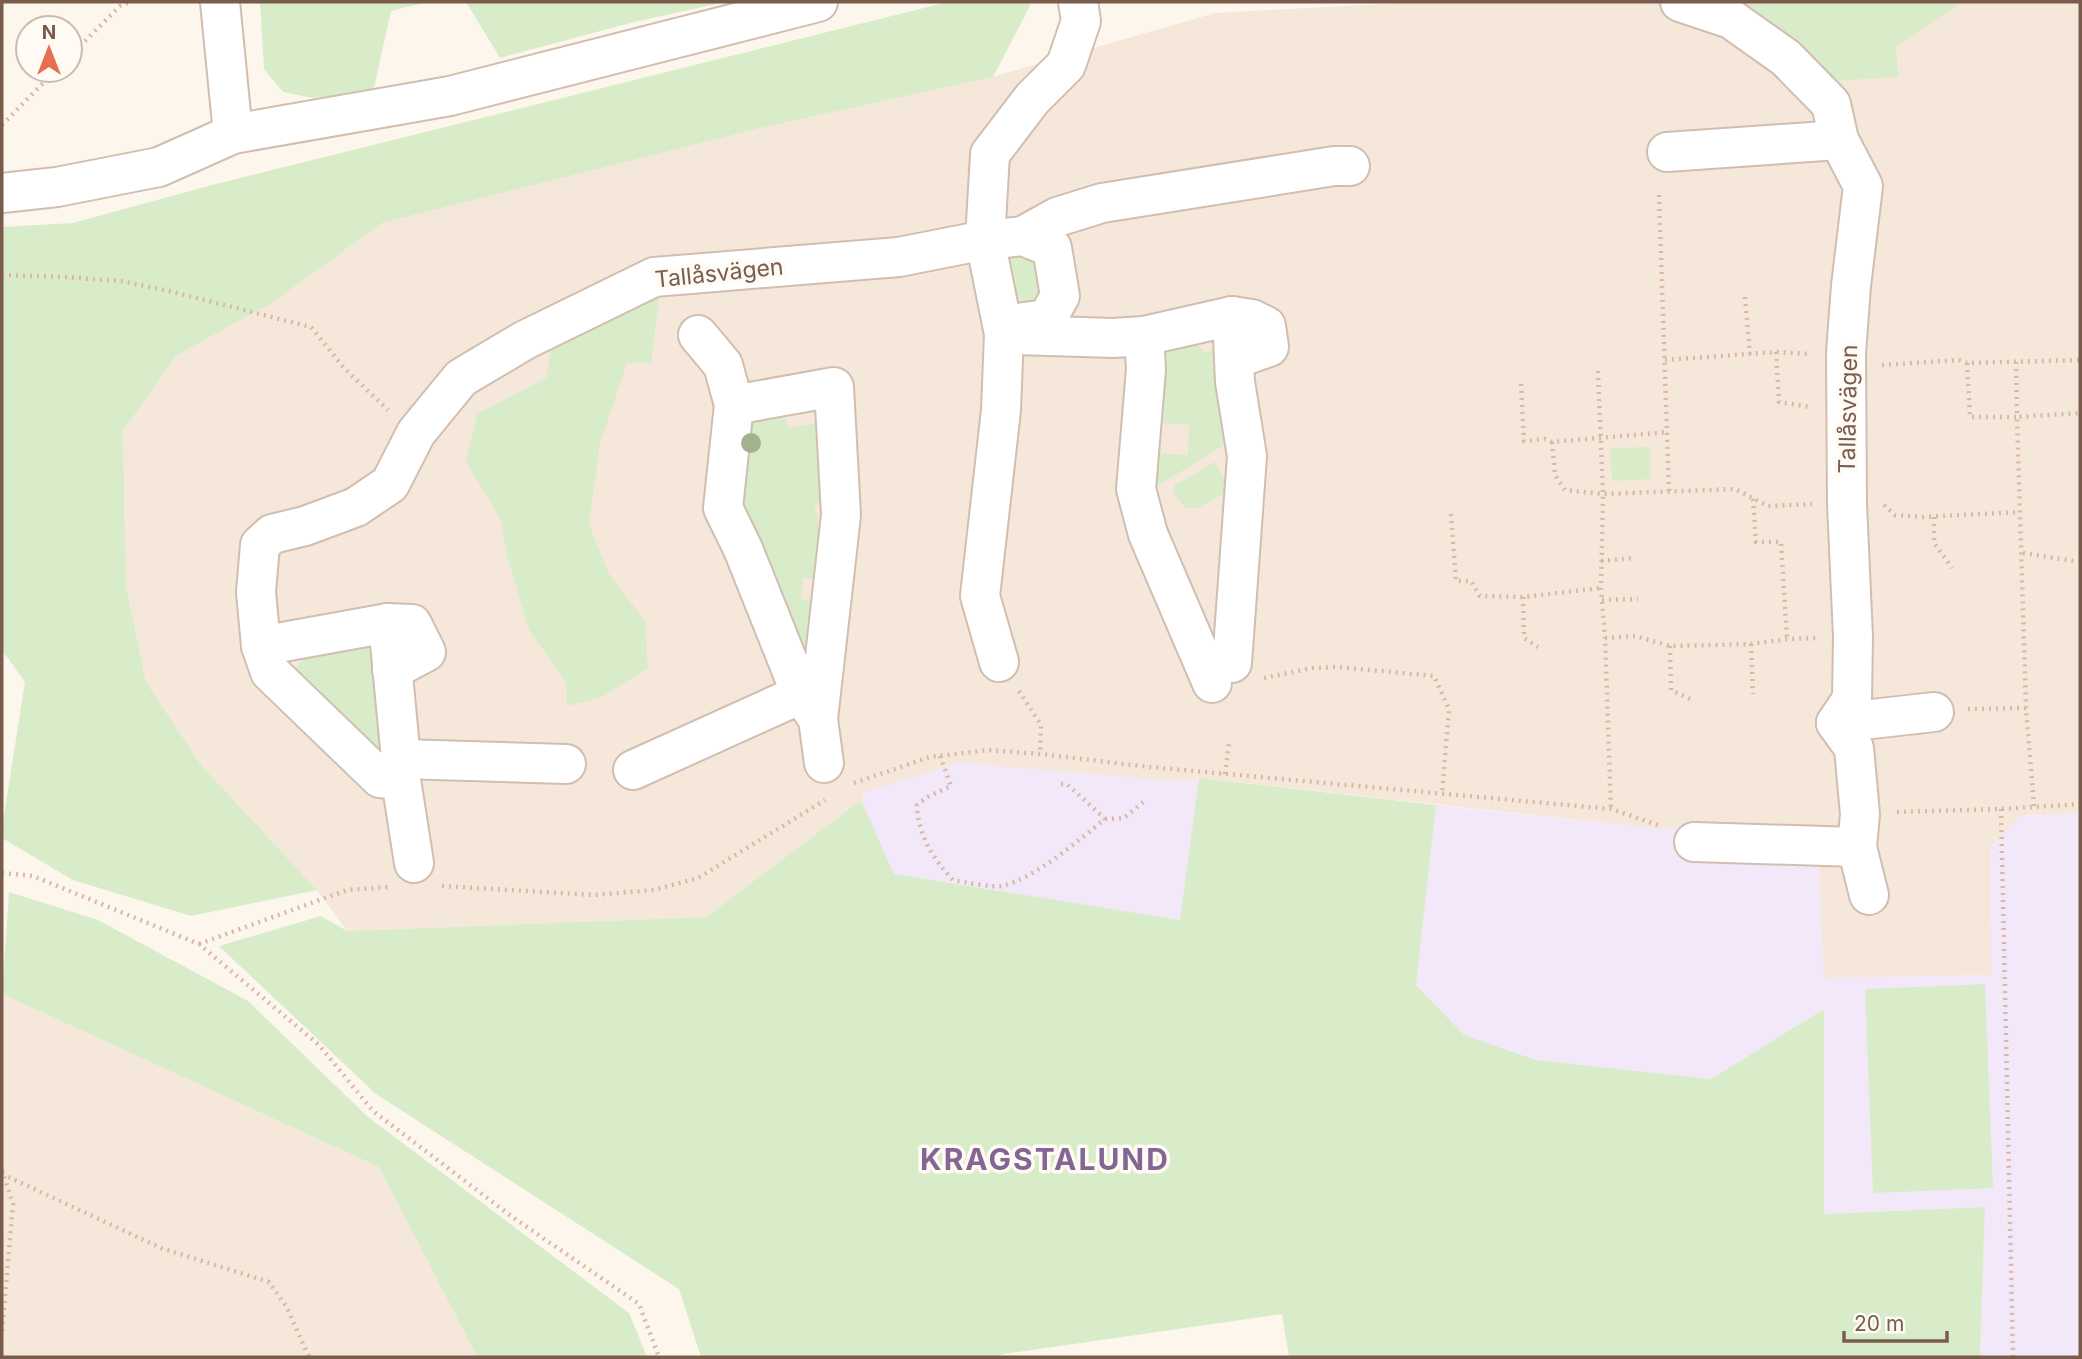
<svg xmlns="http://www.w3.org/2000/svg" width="2082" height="1359" font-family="Inter,sans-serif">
  <rect width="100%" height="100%" fill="#fdf6ec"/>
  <g fill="#f5e8da">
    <polygon points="1419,2 1729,2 1795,38 1832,81 1896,47 1962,2 2080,2 2080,813 2021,816 1991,847 1992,975 1823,978 1816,832 1651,828 1199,778 1178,782 864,792 861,800 706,917 347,931 317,890 201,765 146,682 126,586 123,431 176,356 272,303 382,223 761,128 993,77 1215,13"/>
    <polygon points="2,994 379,1167 477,1357 2,1357"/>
  </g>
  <g fill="#f3e8fa">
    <polygon points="960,763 1119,776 1178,782 1199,778 1181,920 893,874 861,800 864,792"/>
    <polygon points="1436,805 1651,828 1817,832 1824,978 1991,975 1990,847 2021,816 2080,813 2080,1357 1980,1357 1985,1207 1824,1214 1824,1009 1711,1079 1536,1060 1464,1035 1416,985"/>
  </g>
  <g fill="#d8ecc9">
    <polygon points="260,2 428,2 391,11 373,92 313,98 283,92 264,69"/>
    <polygon points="466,2 726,2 634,22 500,58"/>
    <polygon points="948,2 1032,2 993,77 761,128 382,223 272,303 176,356 123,431 126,586 146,682 201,765 317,890 191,916 73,880 2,838 2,828 25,682 2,650 2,227 73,223 212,185"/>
    <polygon points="1729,2 1962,2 1896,47 1898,77 1832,81 1795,38"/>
    <path d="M1024,253c17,12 15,30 14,49l-21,5 -9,-45 6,-8z"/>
    <polygon points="656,294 659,297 651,363 627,363 600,443 589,525 609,574 645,621 648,668 600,698 567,706 566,682 529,630 507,556 501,520 466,462 477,414 546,378 552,344"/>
    <polygon points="1195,331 1203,353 1224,347 1237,437 1159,485 1146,486 1149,453 1188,455 1189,425 1150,422 1160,359 1169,343"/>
    <polygon points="781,404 788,428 828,421 824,501 817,503 814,507 818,517 818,526 823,533 825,580 803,578 801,599 823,602 816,685 732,501 742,411"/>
    <polygon points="1650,447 1651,479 1612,481 1610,448"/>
    <polygon points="1215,462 1230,491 1197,508 1185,508 1173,492 1175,485"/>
    <polygon points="376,633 393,746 378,755 286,675 310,655"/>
    <polygon points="1199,778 1436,805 1416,985 1464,1035 1536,1060 1711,1079 1824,1009 1824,1214 1985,1207 1980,1357 1289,1357 1282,1314 1003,1354 998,1357 701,1357 679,1289 376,1094 219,946 321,916 347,931 706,917 861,800 894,874 1180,920"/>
    <polygon points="9,892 98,920 248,1001 368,1117 629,1313 647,1357 477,1357 379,1167 2,994"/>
    <polygon points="1985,984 1993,1188 1873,1193 1865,989"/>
  </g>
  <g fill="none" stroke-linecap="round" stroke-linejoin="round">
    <defs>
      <g id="minor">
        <polyline points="220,2 233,134"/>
        <polyline points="1680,2 1731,19 1786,58 1831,104 1839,140 1863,186 1851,286 1846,353 1847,504 1853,637 1852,699 1836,723"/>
        <polyline points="1667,152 1839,140"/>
        <polyline points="2,193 57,187 159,167 233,134 450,96 818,2"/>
        <polyline points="1023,236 1057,217 1102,203 1334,166 1350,166"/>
        <polyline points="1232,316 1252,319 1266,326 1269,347 1235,359"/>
        <polyline points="698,335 723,365 734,405 834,387 841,515 818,719"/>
        <polyline points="1017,335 1113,338 1144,336 1232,316 1235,382 1247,456 1232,663"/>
        <polyline points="1144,336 1146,369 1136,489 1148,534 1212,683"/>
        <polyline points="734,405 723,508 743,549 801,694 818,719 824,763"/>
        <polyline points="388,623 412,624 426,652 392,670"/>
        <polyline points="261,646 388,623 401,759 401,780 414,863"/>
        <polyline points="999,662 980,596 1001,410 1004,334 985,240 990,154 1032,99 1066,65 1081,21 1078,2"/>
        <polyline points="1836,723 1854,748 1860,814 1857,847 1869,895"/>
        <polyline points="1836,723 1934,712"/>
        <polyline points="401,759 566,764"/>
        <polyline points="633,770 801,694"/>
        <polyline points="401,780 380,778 270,672 261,646 256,592 260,545 272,534 305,526 356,507 390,484 416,433 461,378 525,340 654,277 899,257 985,240 1023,236 1052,248 1060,296 1047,319 1003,325"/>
        <polyline points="1694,842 1857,847"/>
      </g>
    </defs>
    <use href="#minor" stroke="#d1beb0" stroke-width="42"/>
    <g stroke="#d9b8a5" stroke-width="4.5" stroke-dasharray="2 5" stroke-linecap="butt">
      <polyline points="70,56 120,6 130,2"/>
      <polyline points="2,125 56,70"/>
      <polyline points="1659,195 1669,492"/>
      <polyline points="2,275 65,277 121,281 169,291 311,327 344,368 388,410"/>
      <polyline points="1745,297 1750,354"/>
      <polyline points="1776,352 1779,402 1811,407"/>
      <polyline points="1665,360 1776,352 1811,354"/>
      <polyline points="2016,362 2017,417 1970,417 1967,363 2080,360"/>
      <polyline points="1882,365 1959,360 1967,363"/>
      <polyline points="1598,371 1603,494 1601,588 1605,638 1611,809"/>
      <polyline points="1521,384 1524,441 1545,439 1552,442 1668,432"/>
      <polyline points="1552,442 1555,475 1565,490 1603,494 1735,489 1768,506 1812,504"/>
      <polyline points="1753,499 1756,542 1781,542 1787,639"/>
      <polyline points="1884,505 1895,515 1923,517 2019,512"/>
      <polyline points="1451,514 1456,581 1471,581 1480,596 1523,597 1601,588"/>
      <polyline points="1934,517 1934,543 1952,568"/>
      <polyline points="2023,553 2080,562"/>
      <polyline points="1601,561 1634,558"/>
      <polyline points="1523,597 1524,638 1538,647"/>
      <polyline points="1602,600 1638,599"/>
      <polyline points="1605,638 1635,636 1670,646 1751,644 1787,639 1819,638"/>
      <polyline points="1751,644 1753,694"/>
      <polyline points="1670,646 1671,690 1692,700"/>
      <polyline points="1264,678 1312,668 1338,667 1434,676 1449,709 1442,794"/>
      <polyline points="1019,691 1041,725 1040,754"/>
      <polyline points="1968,709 2026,708"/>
      <path d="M940,756l11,30 -22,10 -12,9c1,30 16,54 36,75 11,2 40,8 49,6 32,-7 77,-46 103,-67l-38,-35h-8"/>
      <polyline points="1225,774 1229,743"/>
      <polyline points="854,783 930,757 989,750 1040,754 1150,767 1611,809 1661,826"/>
      <polyline points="2034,806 2026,708 2017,417 2080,413"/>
      <polyline points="2001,809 2013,1357"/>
      <polyline points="1897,812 2001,809 2080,804"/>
      <polyline points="1105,819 1124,818 1147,799"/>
      <polyline points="2,873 33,876 199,944 319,1045 373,1111 511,1216 639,1304 659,1357"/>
      <polyline points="442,886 594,895 654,890 698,878 825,800"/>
      <polyline points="199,944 347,890 388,887"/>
      <polyline points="2,1170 13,1204 2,1332"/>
      <polyline points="2,1174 161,1248 269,1282 286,1306 309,1357"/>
    </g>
    <use href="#minor" stroke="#fff" stroke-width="38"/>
  </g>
  <circle fill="#a0b28e" cx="751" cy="443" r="10"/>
  <g text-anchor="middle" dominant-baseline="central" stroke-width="7" stroke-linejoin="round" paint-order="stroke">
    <g font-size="23" fill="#7a5c4d" stroke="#fffaf3">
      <text transform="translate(719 273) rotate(-6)">Tallåsvägen</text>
      <text transform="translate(1848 409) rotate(-89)">Tallåsvägen</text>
    </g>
    <g font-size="30" font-weight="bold" letter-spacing="2" fill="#846695" stroke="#fffaf3">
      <text x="1045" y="1159">KRAGSTALUND</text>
    </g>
  </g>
  <rect width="2082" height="1359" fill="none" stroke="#7a5c4d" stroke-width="7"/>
  <g transform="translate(49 49)"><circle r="33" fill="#fffaf3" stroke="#cabbb1" stroke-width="2"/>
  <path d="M0-5L12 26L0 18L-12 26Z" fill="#e76f51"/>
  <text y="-10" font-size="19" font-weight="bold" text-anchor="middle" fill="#7a5c4d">N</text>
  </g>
  <path d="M1844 1331v10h103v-10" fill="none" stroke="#7a5c4d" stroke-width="3.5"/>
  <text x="1854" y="1331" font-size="21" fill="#7a5c4d" stroke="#fffaf3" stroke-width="5" paint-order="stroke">20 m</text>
</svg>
